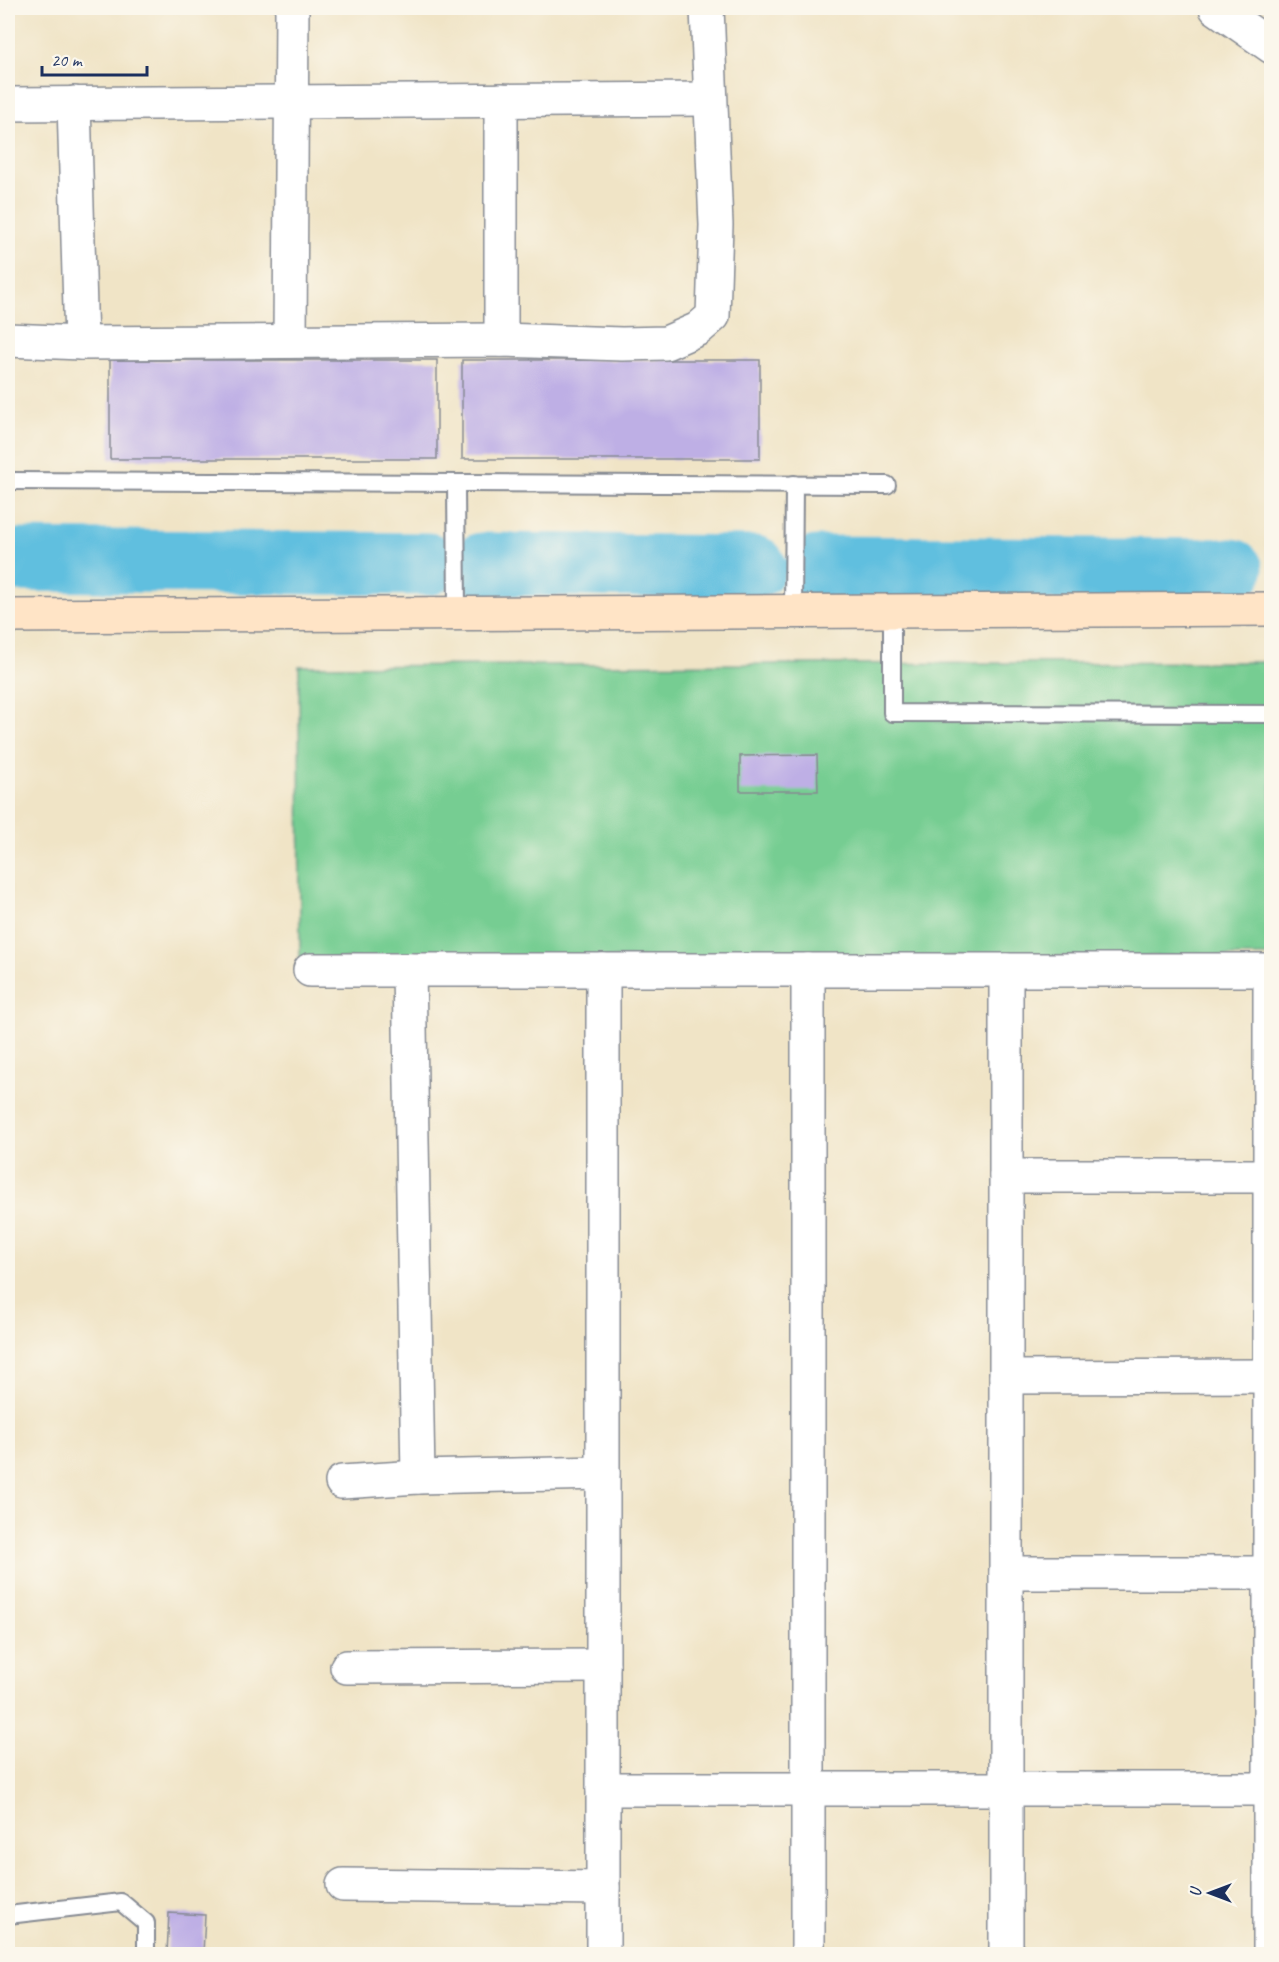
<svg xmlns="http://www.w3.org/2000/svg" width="1279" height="1962" font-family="Caveat,sans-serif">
  <rect width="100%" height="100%" fill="#fbf7ec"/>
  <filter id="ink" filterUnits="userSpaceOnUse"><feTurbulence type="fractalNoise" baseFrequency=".0167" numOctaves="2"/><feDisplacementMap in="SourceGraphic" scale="12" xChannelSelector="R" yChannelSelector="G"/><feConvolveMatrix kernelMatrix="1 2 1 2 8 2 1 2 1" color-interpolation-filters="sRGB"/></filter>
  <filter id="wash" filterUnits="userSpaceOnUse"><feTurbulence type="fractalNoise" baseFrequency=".008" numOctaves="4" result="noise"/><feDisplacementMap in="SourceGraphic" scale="24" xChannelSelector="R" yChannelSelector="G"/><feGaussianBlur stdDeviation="1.35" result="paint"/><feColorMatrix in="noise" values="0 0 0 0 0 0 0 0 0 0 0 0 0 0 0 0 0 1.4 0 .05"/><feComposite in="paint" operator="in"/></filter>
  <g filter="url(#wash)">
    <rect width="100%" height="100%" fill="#f0e4c6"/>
    <polygon fill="#76cd92" stroke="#487e78" stroke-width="1.5" points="1271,662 1271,956 300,959 299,666"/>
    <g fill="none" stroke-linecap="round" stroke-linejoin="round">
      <g stroke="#60bfdf" stroke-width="63">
        <polyline points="8,560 428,564"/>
        <polyline points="482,564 755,567"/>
        <polyline points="817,567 1232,570"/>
      </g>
    </g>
    <g id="blocks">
      <g fill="#beafe5">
        <rect x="110" y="360" width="327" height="99"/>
        <rect x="462" y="360" width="298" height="99"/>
        <polygon points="817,755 818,791 740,791 740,756"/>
        <polygon points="169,1913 205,1915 203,1954 167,1954"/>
      </g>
    </g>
  </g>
  <g filter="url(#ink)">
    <use href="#blocks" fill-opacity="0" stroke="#868a92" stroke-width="1.5"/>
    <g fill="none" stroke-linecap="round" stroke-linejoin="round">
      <defs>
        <g id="service">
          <polyline points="8,481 887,485"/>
          <polyline points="456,483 457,613"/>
          <polyline points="793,611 794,484"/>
          <polyline points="892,611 892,713 1272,714"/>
          <polyline points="8,1915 121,1902 146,1923 146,1954"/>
        </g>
        <g id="minor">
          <polyline points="1216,8 1272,47"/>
          <polyline points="501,100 501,340"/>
          <polyline points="74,103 81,343"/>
          <polyline points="8,104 709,99"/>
          <polyline points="8,340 81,343 501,340 622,344 666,343 698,329 713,316 716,225 707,8"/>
          <polyline points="290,341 292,8"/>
          <polyline points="310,970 1272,970"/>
          <polyline points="409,970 418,1477 603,1473"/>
          <polyline points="603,970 603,1954"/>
          <polyline points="808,970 808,1954"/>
          <polyline points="1006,970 1006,1954"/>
          <polyline points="1270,970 1270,1954"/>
          <polyline points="1006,1176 1272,1176"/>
          <polyline points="1006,1377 1270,1376"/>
          <polyline points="342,1482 418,1477"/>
          <polyline points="1006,1573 1270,1573"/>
          <polyline points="347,1667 603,1666"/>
          <polyline points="603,1789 1272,1789"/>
          <polyline points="343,1885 603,1888"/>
        </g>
        <polyline id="secondary" points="8,616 1272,609"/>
      </defs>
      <use href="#service" stroke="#868a92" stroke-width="20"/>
      <use href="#minor" stroke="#868a92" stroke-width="36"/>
      <use href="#secondary" stroke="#868a92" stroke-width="36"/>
      <use href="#service" stroke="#fff" stroke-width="16"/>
      <use href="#minor" stroke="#fff" stroke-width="33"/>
      <use href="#secondary" stroke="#ffe4c6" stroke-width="33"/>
    </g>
  </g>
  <rect width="1279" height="1962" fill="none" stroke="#fbf7ec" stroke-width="30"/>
  <g transform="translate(1210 1893) rotate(270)" stroke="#fbf7ec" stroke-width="4.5" paint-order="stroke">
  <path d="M0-4.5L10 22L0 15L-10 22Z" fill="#1b2f5e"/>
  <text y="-9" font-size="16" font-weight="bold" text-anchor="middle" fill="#1b2f5e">U</text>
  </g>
  <path d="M42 66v9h105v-9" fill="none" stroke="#1b2f5e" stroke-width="3"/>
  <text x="51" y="66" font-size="18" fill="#1b2f5e" stroke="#fbf7ec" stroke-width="4.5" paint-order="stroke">20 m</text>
</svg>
